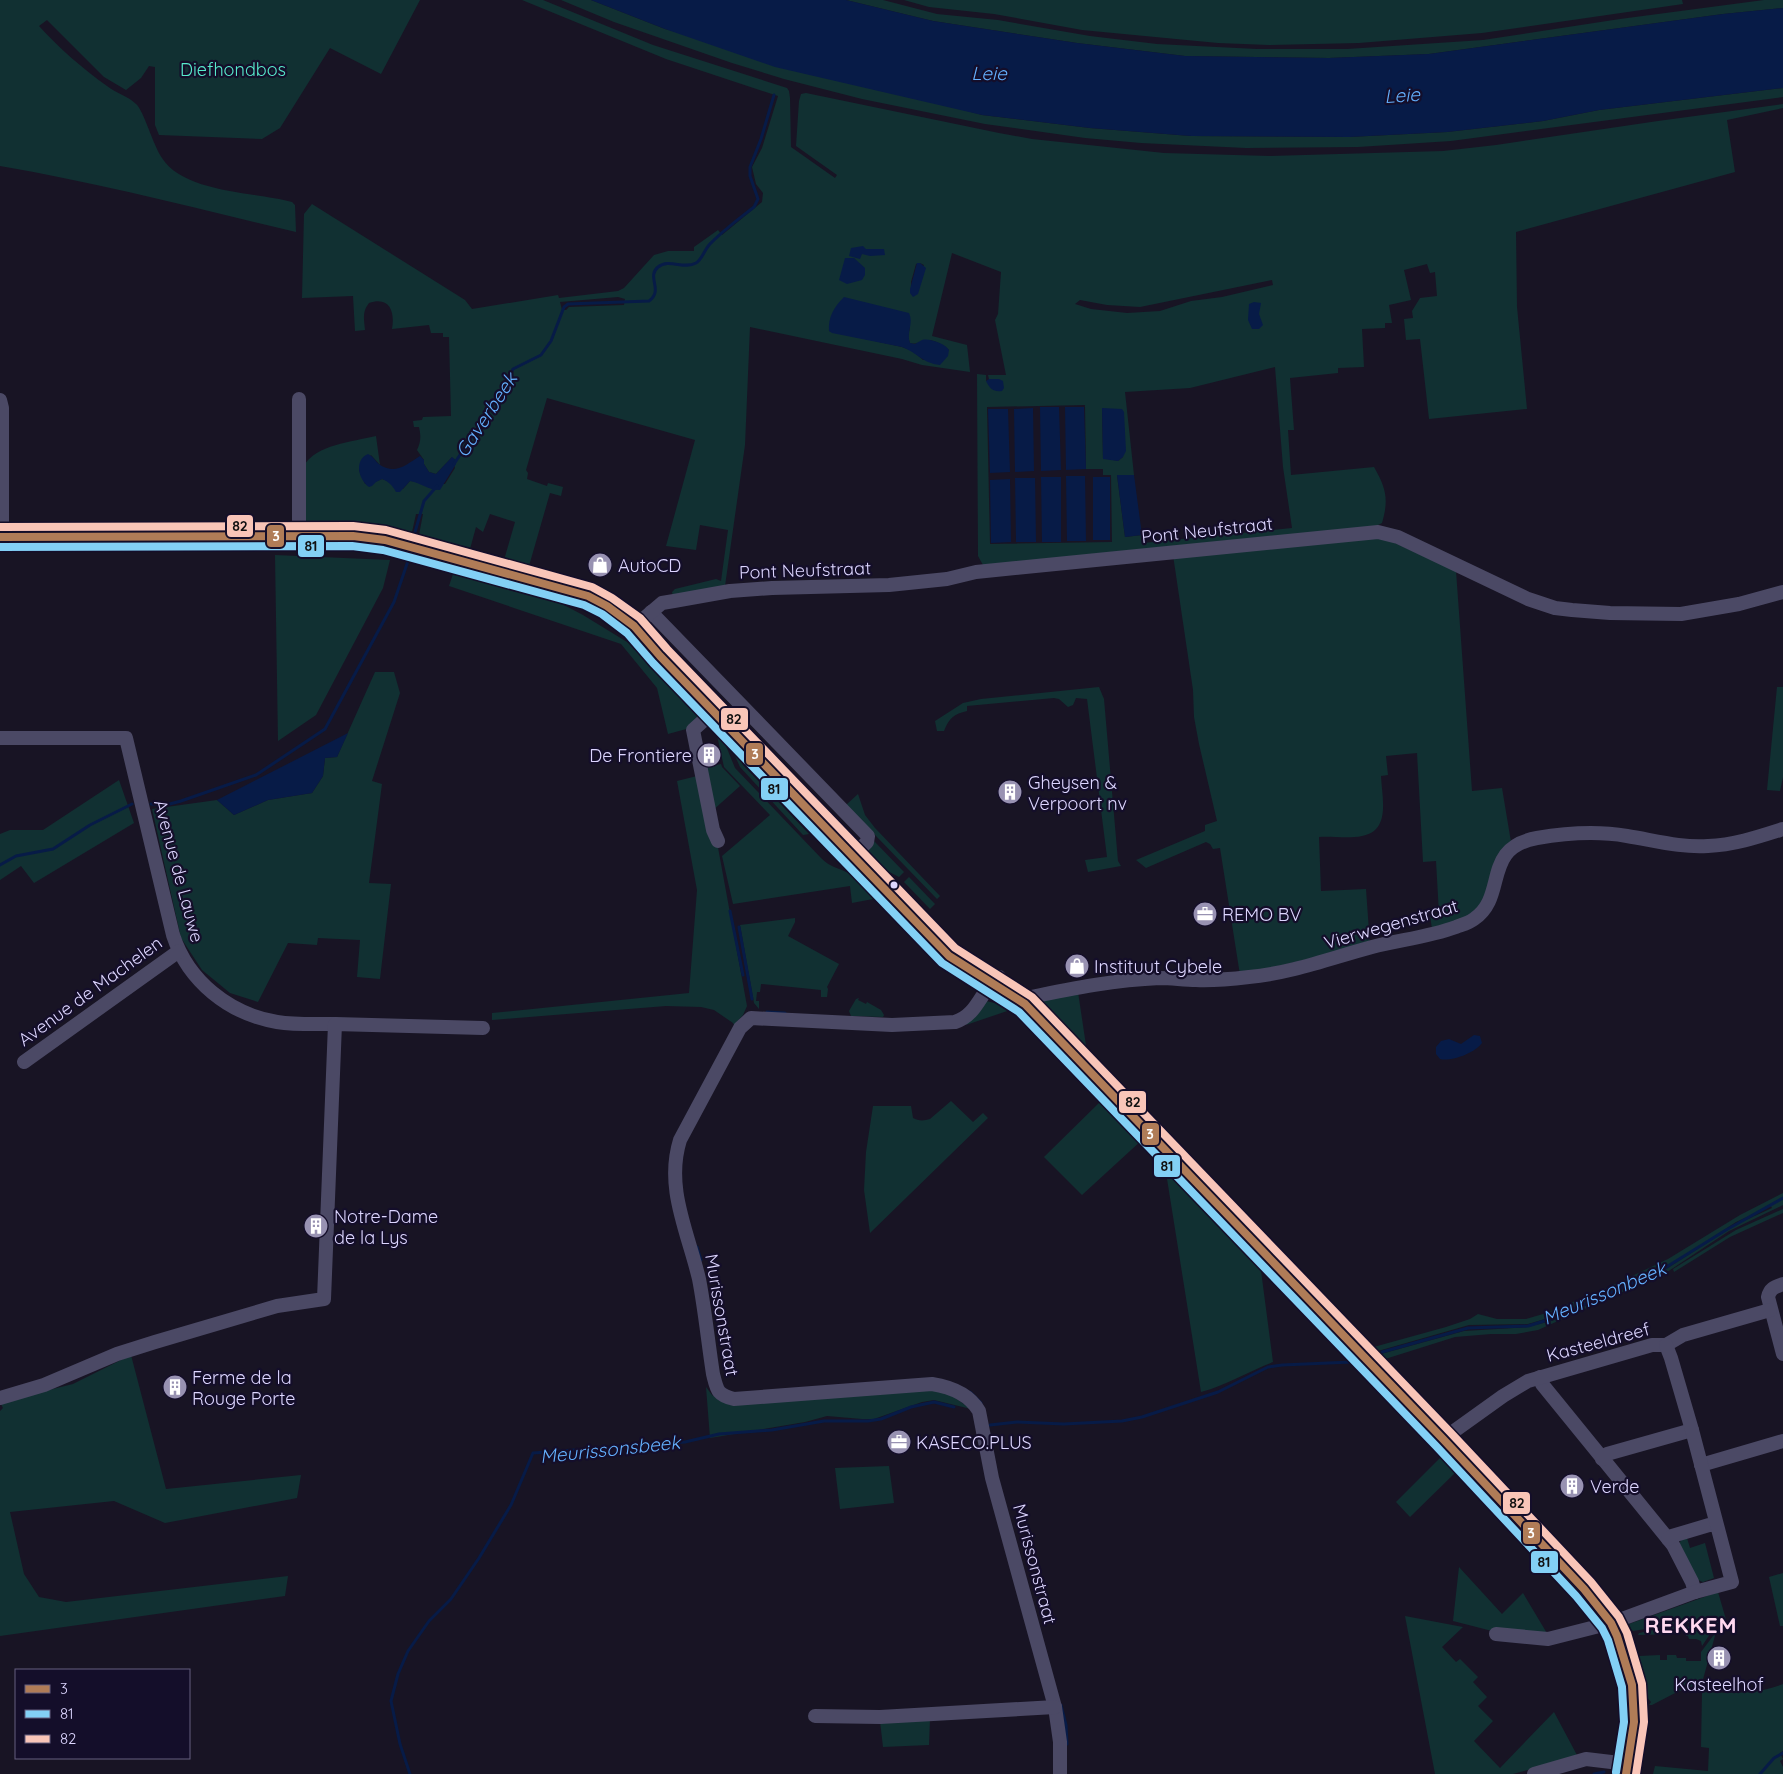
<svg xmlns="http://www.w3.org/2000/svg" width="1783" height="1774" font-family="Quicksand,sans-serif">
  <rect width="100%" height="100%" fill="#181424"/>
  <g fill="#113032" fill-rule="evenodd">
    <path d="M0,0h420l-39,74 -51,-26 -50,80 -18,11 -103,-4 -4,-10v-58l-6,-1 -8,12 -15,12 -22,-13 -57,-57 -8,6c20,22 44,43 68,60 9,7 21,10 29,18 8,7 17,41 26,54 22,35 93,34 130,44l3,3 1,27c-98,-23 -196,-49 -296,-66z"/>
    <path d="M522,0h21l110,45 134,43 2,3 1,7 1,49 44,31 2,-3 -41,-29 3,-45 2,-7 5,-1 193,40 33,6 132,14 106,3 173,-5 53,-6 162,-24 125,-17v4l-56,12 8,52 -219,60 1,75 10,102 -98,10 -9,-80 -14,1 -2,-21 9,-1 -1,-7 8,-13 17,-2 -2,-24 -5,1 -3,-9 -23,6 7,30 -22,5 3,18h-7v5l-23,1 2,38 -26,1v5l-48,5 4,52h-6l3,45 83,-8c12,21 15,32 8,56l-6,3 -393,39 -5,-9 -1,-182 9,1v6l13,-2h-10l-1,-4h18l-11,-55 3,-6 3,-42 -49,-19 -20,83 35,9 3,27 -48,-7 -20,-6 -152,-32 -5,118 -20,141 -52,11 -1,-5 3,-3 41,-10 5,2 7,-51 -28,-5 -4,25 -30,-4 29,-106 -148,-42 -21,72 2,3 -1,6 20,7 1,-3 15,4 -2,9 -11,-3 -21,73 -25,-6 11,-38 -25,-8 -7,18 -7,-5 -6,22 -51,-14 4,-21h-7l-4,18c-35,-8 -68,-9 -104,-9l-3,-2 -2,-54c13,-23 49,-25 73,-31l4,29 -9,-10 -12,15 6,14 10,-2 7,-3c9,2 10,8 21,10l7,-8 35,3 10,-16 -3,-11 -16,17 -7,-2 -5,-8v-4l-7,-10c4,-8 4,-14 2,-23h-5l-1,-6 9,-1 1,-3 28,-1 -2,-79h-6v-4h-12l-2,-8 -37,4c3,-17 -2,-33 -23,-26 -7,9 -5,16 -4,27l-10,1 -2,-35 -51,2 2,-84 8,-10 153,96 7,9 86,-14 1,3 59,-7 6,-3 30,-33 14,-4h26v-4l24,-17 4,5 40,-33 1,-9 -7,-9 -4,-17 10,-19 16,-52 -112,-37zM920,263l4,2 -13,30v-13l5,-18zM1272,280l1,5 -51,12 -31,4 -31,10 -33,2 -36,-4 -16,-5 5,-4 27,5 33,2zM618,297l7,2 -1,6 -55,2 -3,3h-4l-2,-8zM910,327l-2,10 2,6c7,2 10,-2 17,-3 7,0 18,5 22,10l-26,10 -10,-9 -11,-4 -73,-16zM1275,367l8,100 9,61 -149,15 -1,-8 -17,2 -8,-62h17l-9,-83 65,-4zM1085,405l1,64h17v6h8l1,67 -122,2 -3,-137zM1102,408l21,49 -5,4 -15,-3z"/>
    <polygon points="561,0 591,0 665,29 982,115 1090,128 1191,136 1349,137 1447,132 1543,121 1599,110 1783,88 1783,97 1451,141 1358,147 1246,148 1141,143 1085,138 985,124 862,99 784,79 732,63 614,22"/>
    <polygon points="846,0 883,0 937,14 998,20 1090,36 1157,44 1257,49 1347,49 1483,40 1620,19 1764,0 1783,0 1783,8 1723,14 1429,54 1329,58 1185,56 1077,43 933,21"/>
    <polygon points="904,0 1682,0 1683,4 1482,33 1359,43 1269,45 1218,43 1082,30 994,14 929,7"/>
    <path d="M1382,537l74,34 16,220 30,-3 9,54 -24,53 -13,19 -42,15 -2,-14 9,-1 -3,-53 -13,1 -6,-109 -31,3 2,19 -7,1c1,22 10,55 -19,60 -14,3 -30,0 -43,1l2,54 45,-2 4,56 -130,30 -20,-127 -7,1 -3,-5 -4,-2 -60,26 -10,-8 69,-29v-6l12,-4 -18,-77 -5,-27 -1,-27 -20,-135z"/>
    <polygon points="275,555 390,560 383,588 316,715 278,741"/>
    <polygon points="446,568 527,591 558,602 583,615 627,642 703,717 690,728 668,734 657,688 621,644 449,586 453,574 444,572"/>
    <polygon points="375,672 394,672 400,693 372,781 382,784 369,883 391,884 380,979 357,977 360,940 318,938 317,945 288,943 258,1002 230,993 202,970 181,938 152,809 217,800 234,815 268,800 312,793 323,776 325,758 337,757"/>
    <path d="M1099,687l5,12 14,162 3,5 -33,6 -3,-12 22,-3 -20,-158 -11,-1 -3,7 -5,2 -9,-8 -5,-1 -87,8v5c-13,3 -18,7 -23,20h-7l-2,-10 28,-18 18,-4z"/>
    <polygon points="1777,687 1783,687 1783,777 1780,791 1767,790"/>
    <path d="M716,731l10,15 9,22 86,90c10,10 16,9 27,15 11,6 19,16 27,24l-2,2 -21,4 -2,-17 -117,18 -11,-48 48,-41 -46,-48z"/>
    <polygon points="726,736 734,741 735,750 743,765 809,834 803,835 740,767"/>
    <polygon points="721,764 722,767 740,786 712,811 703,768"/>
    <polygon points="701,775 717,842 747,1006 743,1015 734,1025 733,1023 714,1010 701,1007 666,1006 492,1020 492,1013 689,993 697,890 677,781"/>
    <polygon points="119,780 134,823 34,883 21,866 0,880 0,834 10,830 43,830"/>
    <polygon points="858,794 865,815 875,828 940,896 937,899 846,805"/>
    <polygon points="874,841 904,872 899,877 876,865 865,852"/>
    <polygon points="909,877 935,904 930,909 904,882"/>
    <polygon points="795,918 795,922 788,936 839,964 827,987 828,989 827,997 821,997 821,990 761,984 760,992 757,992 756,1001 759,1001 759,1009 754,1003 740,925"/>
    <polygon points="928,948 981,987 980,992 962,982"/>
    <polygon points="1078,992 1087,1052 1041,1004 1042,1000"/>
    <polygon points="859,998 858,1000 866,1004 867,1002 881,1010 884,1015 883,1017 851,1016 849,1011 856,999"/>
    <polygon points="986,1001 1016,1008 966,1025 968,1021"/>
    <polygon points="1103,1099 1143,1139 1082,1195 1044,1157"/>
    <path d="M951,1101l22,21 10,-9 5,5 -118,115 -6,-43 2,-38 7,-46h38l2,12c5,3 11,3 17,1z"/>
    <path d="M1164,1160l96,103 13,99c-24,9 -46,23 -72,30z"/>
    <path d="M1783,1193v12l-54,26 -71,47 -38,15 -82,37 -22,4h-25l-36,3 -73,23 -12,-12 76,-21 24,-8 8,-5 19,5h29l17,-5 55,-22 70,-33 72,-44zM1771,1206l1,2 -37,17 -75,48 -109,48 -23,6 -64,4 -83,23 -3,-3 91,-26 59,-1 27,-8 95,-41 36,-20 50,-33z"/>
    <polygon points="1783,1209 1783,1213 1730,1237 1674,1272 1673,1269 1736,1230"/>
    <polygon points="131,1355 166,1489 301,1475 297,1498 165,1523 114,1501 10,1512 24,1574 39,1597 66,1602 288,1576 285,1596 0,1636 0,1411 3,1408 0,1402 73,1384"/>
    <polygon points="706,1387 712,1395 723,1401 923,1388 948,1393 971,1409 934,1400 922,1402 874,1419 862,1419 827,1416 805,1422 710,1438"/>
    <polygon points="1444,1454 1458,1470 1410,1517 1396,1502"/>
    <polygon points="889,1466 894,1503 840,1509 835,1468"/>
    <polygon points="1687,1538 1690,1548 1705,1543 1714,1578 1703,1582 1698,1580 1678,1547 1681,1540"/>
    <polygon points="1459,1567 1502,1614 1523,1593 1548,1635 1492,1631 1453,1621"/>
    <polygon points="1783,1573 1783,1626 1780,1626 1769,1577"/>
    <polygon points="1718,1592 1727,1623 1683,1623 1633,1631 1631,1629 1629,1624"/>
    <polygon points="1405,1616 1463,1627 1442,1647 1456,1662 1460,1659 1478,1677 1473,1682 1487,1697 1478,1706 1493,1721 1474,1741 1500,1768 1554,1712 1578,1757 1513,1774 1435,1774"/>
    <polygon points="1673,1626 1714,1628 1702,1646 1701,1641 1696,1639 1689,1639 1688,1636 1686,1636 1685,1630 1675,1630 1675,1634 1638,1635 1639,1633"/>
    <polygon points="1716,1632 1702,1683 1677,1692 1652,1705 1649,1705 1651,1702 1644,1694 1636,1659 1639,1656 1660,1655 1660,1660 1667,1660 1667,1655 1676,1655 1677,1658 1686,1658 1686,1661 1701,1661 1701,1652"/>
    <path d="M1783,1684v67l-3,2 3,6 -3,2 3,6v7h-130l2,-8 53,5 1,-23 -8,-1 1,-55c29,1 53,3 81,-8z"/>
    <polygon points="930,1719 929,1745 883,1747 880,1721"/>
  </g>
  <g fill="#071b47">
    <polygon points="591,0 846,0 933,21 1077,43 1185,56 1329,58 1429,54 1723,14 1783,8 1783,88 1599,110 1543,121 1447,132 1349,137 1191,136 1090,128 982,115 775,67 665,29"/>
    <polygon points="863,246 866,249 884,249 885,255 870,256 862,254 860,259 849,256 851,248"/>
    <polygon points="845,258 854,258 865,268 865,275 862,280 847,284 839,280"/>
    <polygon points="917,263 920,263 926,268 918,294 913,297 910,293 910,289"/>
    <path d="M844,297l65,16c5,10 -3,20 1,30l5,1c2,-1 5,-3 7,-4 8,-2 23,4 27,10l-1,6 -8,9c-18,-2 -22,-12 -38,-18l-70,-14 -3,-2c-1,-14 5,-24 15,-34z"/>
    <polygon points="1254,302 1261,303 1259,314 1263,325 1259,329 1252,329 1248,320 1249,304"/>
    <path d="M989,379h10l4,2 1,7 -2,3c-9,1 -12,-2 -16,-10z"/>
    <polygon points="1040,407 1059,407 1061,470 1041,471"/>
    <polygon points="1065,407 1084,407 1086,469 1066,470"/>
    <polygon points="1033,408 1034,471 1015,472 1014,409"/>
    <polygon points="1102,408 1122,409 1124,412 1126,451 1123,457 1118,461 1103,459"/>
    <polygon points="988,409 1008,409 1010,472 990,473"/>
    <path d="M368,454c5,2 7,7 12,11 16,10 27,-1 40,-9l4,4v4l5,8 7,2 16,-17 4,3v4l-16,26c-12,0 -19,-7 -30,-9l-10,11h-4c-3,-6 -8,-11 -14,-13l-6,3 -4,4 -3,1c-11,-8 -15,-27 -1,-33z"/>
    <polygon points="1117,475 1134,475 1142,535 1125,537"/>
    <polygon points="1066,476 1085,476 1086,541 1067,541"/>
    <polygon points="1041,477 1061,477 1061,542 1042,542"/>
    <rect x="1093" y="477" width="17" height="63"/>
    <polygon points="1015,478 1035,478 1036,542 1016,542"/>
    <polygon points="1010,479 1011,542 991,543 990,480"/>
    <polygon points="348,733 337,757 325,758 323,776 312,793 268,800 234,815 217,800"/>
    <path d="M1474,1035l6,1 2,7c-7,10 -31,19 -42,16l-4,-5v-7l5,-6 8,-2 12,5z"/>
  </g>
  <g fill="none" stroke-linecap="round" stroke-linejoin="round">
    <g stroke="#071b47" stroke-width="3">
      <path d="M454,464l46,-70 13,-25 28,-14 10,-14 13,-34 4,-3 81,-3c15,-11 -3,-24 9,-34 11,-9 26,3 38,-4 7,-4 9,-16 16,-21 13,-13 28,-24 42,-35l4,-8 -8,-23v-9l11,-28 13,-44"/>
      <polyline points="415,532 424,501 437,486"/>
      <polyline points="151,804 166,805 181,801 256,775 325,729 394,602 409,558"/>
      <polyline points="0,865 16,856 53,849 90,825 132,804"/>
      <polyline points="730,911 743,975"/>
      <polyline points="739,927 752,999"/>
      <polyline points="767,1012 785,1013"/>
      <polyline points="697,1247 701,1260"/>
      <polyline points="1382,1352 1468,1328 1528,1326 1554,1318 1660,1271 1726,1230 1783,1198"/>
      <polyline points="970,1392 981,1403"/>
      <polyline points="990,1425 1017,1422 1064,1424 1122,1421 1142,1417 1218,1392 1268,1367 1282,1365 1352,1362"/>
      <polyline points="1061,1705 1066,1725 1067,1744"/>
      <polyline points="410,1774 400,1744 391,1701 398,1674 408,1651 429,1621 451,1599 479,1558 511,1505 533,1453 685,1442 719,1434 772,1430 824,1421 868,1421 881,1419 911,1407 934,1402 954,1407"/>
      <polyline points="1594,1774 1604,1772"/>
      <polyline points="1760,1774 1774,1758 1783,1753"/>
    </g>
    <g stroke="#4b4965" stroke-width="14">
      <polyline points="0,400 2,408 2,537"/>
      <polyline points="299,536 299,399"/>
      <polyline points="651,612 868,836 867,842 852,857"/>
      <polyline points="629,631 662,603 674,601 730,591 772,588 889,585 947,579 976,572 1378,532 1398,537 1528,599 1555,608 1572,610 1610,613 1681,614 1739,604 1783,592"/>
      <polyline points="713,712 693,730 713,830 718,841"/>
      <path d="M0,738h126l47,197c15,46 56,79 104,87 19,3 39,2 58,2"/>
      <path d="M999,977c-19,13 -20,37 -44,45l-63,3 -141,-7 -11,10 -60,112c-15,48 8,92 19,139 6,31 9,63 14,95 4,16 4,21 21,25l198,-15c19,3 37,10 47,27l13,67 63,229 5,35v32"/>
      <path d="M1025,1004l6,-7c43,-9 84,-17 129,-19 12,0 24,2 36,2 18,1 36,-1 53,-3 43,-4 82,-19 123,-30 27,-7 57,-10 84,-20 5,-2 13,-4 18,-8 34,-23 7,-71 63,-81 29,-5 61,-7 90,-2 26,4 54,12 81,10 26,-1 50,-9 75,-17"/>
      <polyline points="24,1062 179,951"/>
      <path d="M1783,1284c-8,3 -13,4 -15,13l15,57"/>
      <polyline points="1666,1345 1683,1335 1770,1310"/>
      <polyline points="1540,1377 1542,1384 1673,1545 1692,1582 1695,1592"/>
      <polyline points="0,1398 44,1385 117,1354 155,1342 277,1306 324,1299 335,1024 483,1028"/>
      <polyline points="1443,1439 1503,1396 1528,1381 1652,1345 1666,1345"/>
      <polyline points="1602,1459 1607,1454 1692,1430"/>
      <polyline points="1701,1465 1783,1441"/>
      <polyline points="1668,1539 1672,1536 1709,1525 1716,1525"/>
      <polyline points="1496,1634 1548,1639 1611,1623 1695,1592 1732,1582 1692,1430 1671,1358 1666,1345"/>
      <polyline points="815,1716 880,1717 1055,1707"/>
      <polyline points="1534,1774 1586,1759 1628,1764"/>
    </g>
    <g stroke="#605376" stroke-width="19">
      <polyline points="0,537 299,536 369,538 402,544 588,596 607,606 634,626 660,656 911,918 949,956 1025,1004"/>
      <polyline points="1017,996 1443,1439 1584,1589 1611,1623 1617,1636 1632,1685 1634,1722 1626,1774"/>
    </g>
    <defs>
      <polyline id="bus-1" points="0,537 353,536 385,540 588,596 607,606 634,626 660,656 949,956 1025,1004 1443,1439 1584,1589 1611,1623 1617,1636 1632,1685 1634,1722 1626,1774"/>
      <polyline id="bus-2" points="0,547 352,546 383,550 584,605 602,614 627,633 653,663 942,963 1019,1012 1436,1446 1576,1596 1602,1628 1608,1640 1622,1687 1624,1722 1616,1772"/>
      <polyline id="bus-3" points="0,527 353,526 386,530 592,587 612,598 640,618 667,649 955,948 1032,997 1450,1432 1591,1582 1619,1617 1627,1633 1642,1684 1644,1722 1636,1774"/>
    </defs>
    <use href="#bus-1" stroke="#140e2a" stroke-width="11"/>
    <use href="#bus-2" stroke="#140e2a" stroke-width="11"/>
    <use href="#bus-3" stroke="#140e2a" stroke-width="11"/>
    <use href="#bus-1" stroke="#b07c57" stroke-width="8"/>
    <use href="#bus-2" stroke="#83d0f5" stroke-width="8"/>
    <use href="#bus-3" stroke="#f9c5b8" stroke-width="8"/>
  </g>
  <defs>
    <symbol id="shop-disc" viewBox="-11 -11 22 22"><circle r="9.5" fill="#9892b2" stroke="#140e2a"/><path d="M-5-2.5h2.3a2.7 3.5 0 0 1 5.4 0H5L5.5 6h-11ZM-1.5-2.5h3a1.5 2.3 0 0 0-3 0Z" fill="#fff"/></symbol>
    <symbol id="building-disc" viewBox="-11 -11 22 22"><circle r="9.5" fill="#9892b2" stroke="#140e2a"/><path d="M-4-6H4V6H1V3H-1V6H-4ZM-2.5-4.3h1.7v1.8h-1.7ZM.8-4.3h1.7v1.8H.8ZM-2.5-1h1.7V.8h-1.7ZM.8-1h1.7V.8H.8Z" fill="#fff"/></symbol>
    <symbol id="office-disc" viewBox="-11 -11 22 22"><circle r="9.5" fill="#9892b2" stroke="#140e2a"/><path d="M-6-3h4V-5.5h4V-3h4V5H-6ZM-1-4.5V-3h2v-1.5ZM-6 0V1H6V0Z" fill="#fff"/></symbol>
  </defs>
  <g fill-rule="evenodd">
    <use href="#shop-disc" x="586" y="551" width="28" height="28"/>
    <use href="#building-disc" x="695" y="741" width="28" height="28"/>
    <use href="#building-disc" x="996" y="778" width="28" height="28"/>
    <use href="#office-disc" x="1191" y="900" width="28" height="28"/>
    <use href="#shop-disc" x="1063" y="952" width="28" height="28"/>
    <use href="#building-disc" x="302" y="1212" width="28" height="28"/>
    <use href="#building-disc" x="161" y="1373" width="28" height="28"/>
    <use href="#office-disc" x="885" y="1428" width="28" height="28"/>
    <use href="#building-disc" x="1558" y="1472" width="28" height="28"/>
    <use href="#building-disc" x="1705" y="1644" width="28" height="28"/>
  </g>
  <circle fill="#ddd6ff" stroke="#140e2a" stroke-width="2" cx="894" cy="885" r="4.5"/>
  <g text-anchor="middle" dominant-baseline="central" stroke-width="4.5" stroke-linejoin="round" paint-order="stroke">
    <g font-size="18" fill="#57ebcc" stroke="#140e2a">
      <text x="233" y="69">Diefhondbos</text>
    </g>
    <g font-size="18" fill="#ddd6ff" stroke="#140e2a">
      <text transform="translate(1207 530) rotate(-6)">Pont Neufstraat</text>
      <text transform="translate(805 570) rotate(-2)">Pont Neufstraat</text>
      <text transform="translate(179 871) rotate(75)">Avenue de Lauwe</text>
      <text transform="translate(1391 924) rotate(-16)">Vierwegenstraat</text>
      <text transform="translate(90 991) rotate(-36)">Avenue de Machelen</text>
      <text transform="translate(722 1315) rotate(80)">Murissonstraat</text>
      <text transform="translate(1598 1342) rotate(-15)">Kasteeldreef</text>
      <text transform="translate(1035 1564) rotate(75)">Murissonstraat</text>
    </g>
    <g font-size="18" fill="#ddd6ff" stroke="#140e2a" text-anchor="start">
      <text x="618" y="565">AutoCD</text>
      <text x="692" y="755" text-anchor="end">De Frontiere</text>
      <text x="1028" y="782">Gheysen &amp;<tspan x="1028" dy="21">Verpoort nv</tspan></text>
      <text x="1222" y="914">REMO BV</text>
      <text x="1094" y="966">Instituut Cybele</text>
      <text x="334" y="1216">Notre-Dame<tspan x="334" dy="21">de la Lys</tspan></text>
      <text x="192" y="1377">Ferme de la<tspan x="192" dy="21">Rouge Porte</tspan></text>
      <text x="916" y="1442">KASECO.PLUS</text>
      <text x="1590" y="1486">Verde</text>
      <text x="1719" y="1684" text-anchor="middle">Kasteelhof</text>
    </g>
    <g font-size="19" font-style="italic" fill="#64b1ff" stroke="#140e2a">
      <text x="989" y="73">Leie</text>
      <text transform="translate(1402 95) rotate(-4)">Leie</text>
      <text transform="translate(486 415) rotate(-57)">Gaverbeek</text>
      <text transform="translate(1604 1293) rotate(-23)">Meurissonbeek</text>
      <text transform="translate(610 1449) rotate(-6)">Meurissonsbeek</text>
    </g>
    <g font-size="22" font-weight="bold" letter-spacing="1" fill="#ffd8ef" stroke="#140e2a">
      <text x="1691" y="1625">REKKEM</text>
    </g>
  </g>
  <g stroke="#140e2a" stroke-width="2">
    <rect x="226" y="514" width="28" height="24" rx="5" fill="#f9c5b8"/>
    <rect x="266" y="524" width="19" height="24" rx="5" fill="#b07c57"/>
    <rect x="297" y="534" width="28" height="24" rx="5" fill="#83d0f5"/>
    <rect x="720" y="707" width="29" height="24" rx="5" fill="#f9c5b8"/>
    <rect x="745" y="742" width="19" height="24" rx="5" fill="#b07c57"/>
    <rect x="760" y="777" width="29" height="24" rx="5" fill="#83d0f5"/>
    <rect x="1118" y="1090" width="29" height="24" rx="5" fill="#f9c5b8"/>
    <rect x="1141" y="1122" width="19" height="24" rx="5" fill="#b07c57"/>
    <rect x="1153" y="1154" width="28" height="24" rx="5" fill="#83d0f5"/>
    <rect x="1502" y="1491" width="29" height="24" rx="5" fill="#f9c5b8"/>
    <rect x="1522" y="1521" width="19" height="24" rx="5" fill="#b07c57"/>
    <rect x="1530" y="1550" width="29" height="24" rx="5" fill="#83d0f5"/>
  </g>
  <g font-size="14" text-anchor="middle" font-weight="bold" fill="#fff">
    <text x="276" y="541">3</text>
    <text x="755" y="759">3</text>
    <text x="1150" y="1139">3</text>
    <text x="1531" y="1538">3</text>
  </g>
  <g font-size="14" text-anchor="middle" font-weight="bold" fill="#111">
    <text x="240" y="531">82</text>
    <text x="311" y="551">81</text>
    <text x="734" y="724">82</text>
    <text x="774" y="794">81</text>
    <text x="1133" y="1107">82</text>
    <text x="1167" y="1171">81</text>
    <text x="1517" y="1508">82</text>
    <text x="1544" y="1567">81</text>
  </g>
  <rect x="15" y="1669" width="175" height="90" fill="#140e2a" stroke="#645e7f"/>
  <rect x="25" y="1685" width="25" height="8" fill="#b07c57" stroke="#645e7f"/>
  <text x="60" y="1694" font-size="15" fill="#ddd6ff">3</text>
  <rect x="25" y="1710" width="25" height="8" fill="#83d0f5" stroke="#645e7f"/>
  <text x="60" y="1719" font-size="15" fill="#ddd6ff">81</text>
  <rect x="25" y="1735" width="25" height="8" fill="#f9c5b8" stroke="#645e7f"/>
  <text x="60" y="1744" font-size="15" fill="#ddd6ff">82</text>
</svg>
